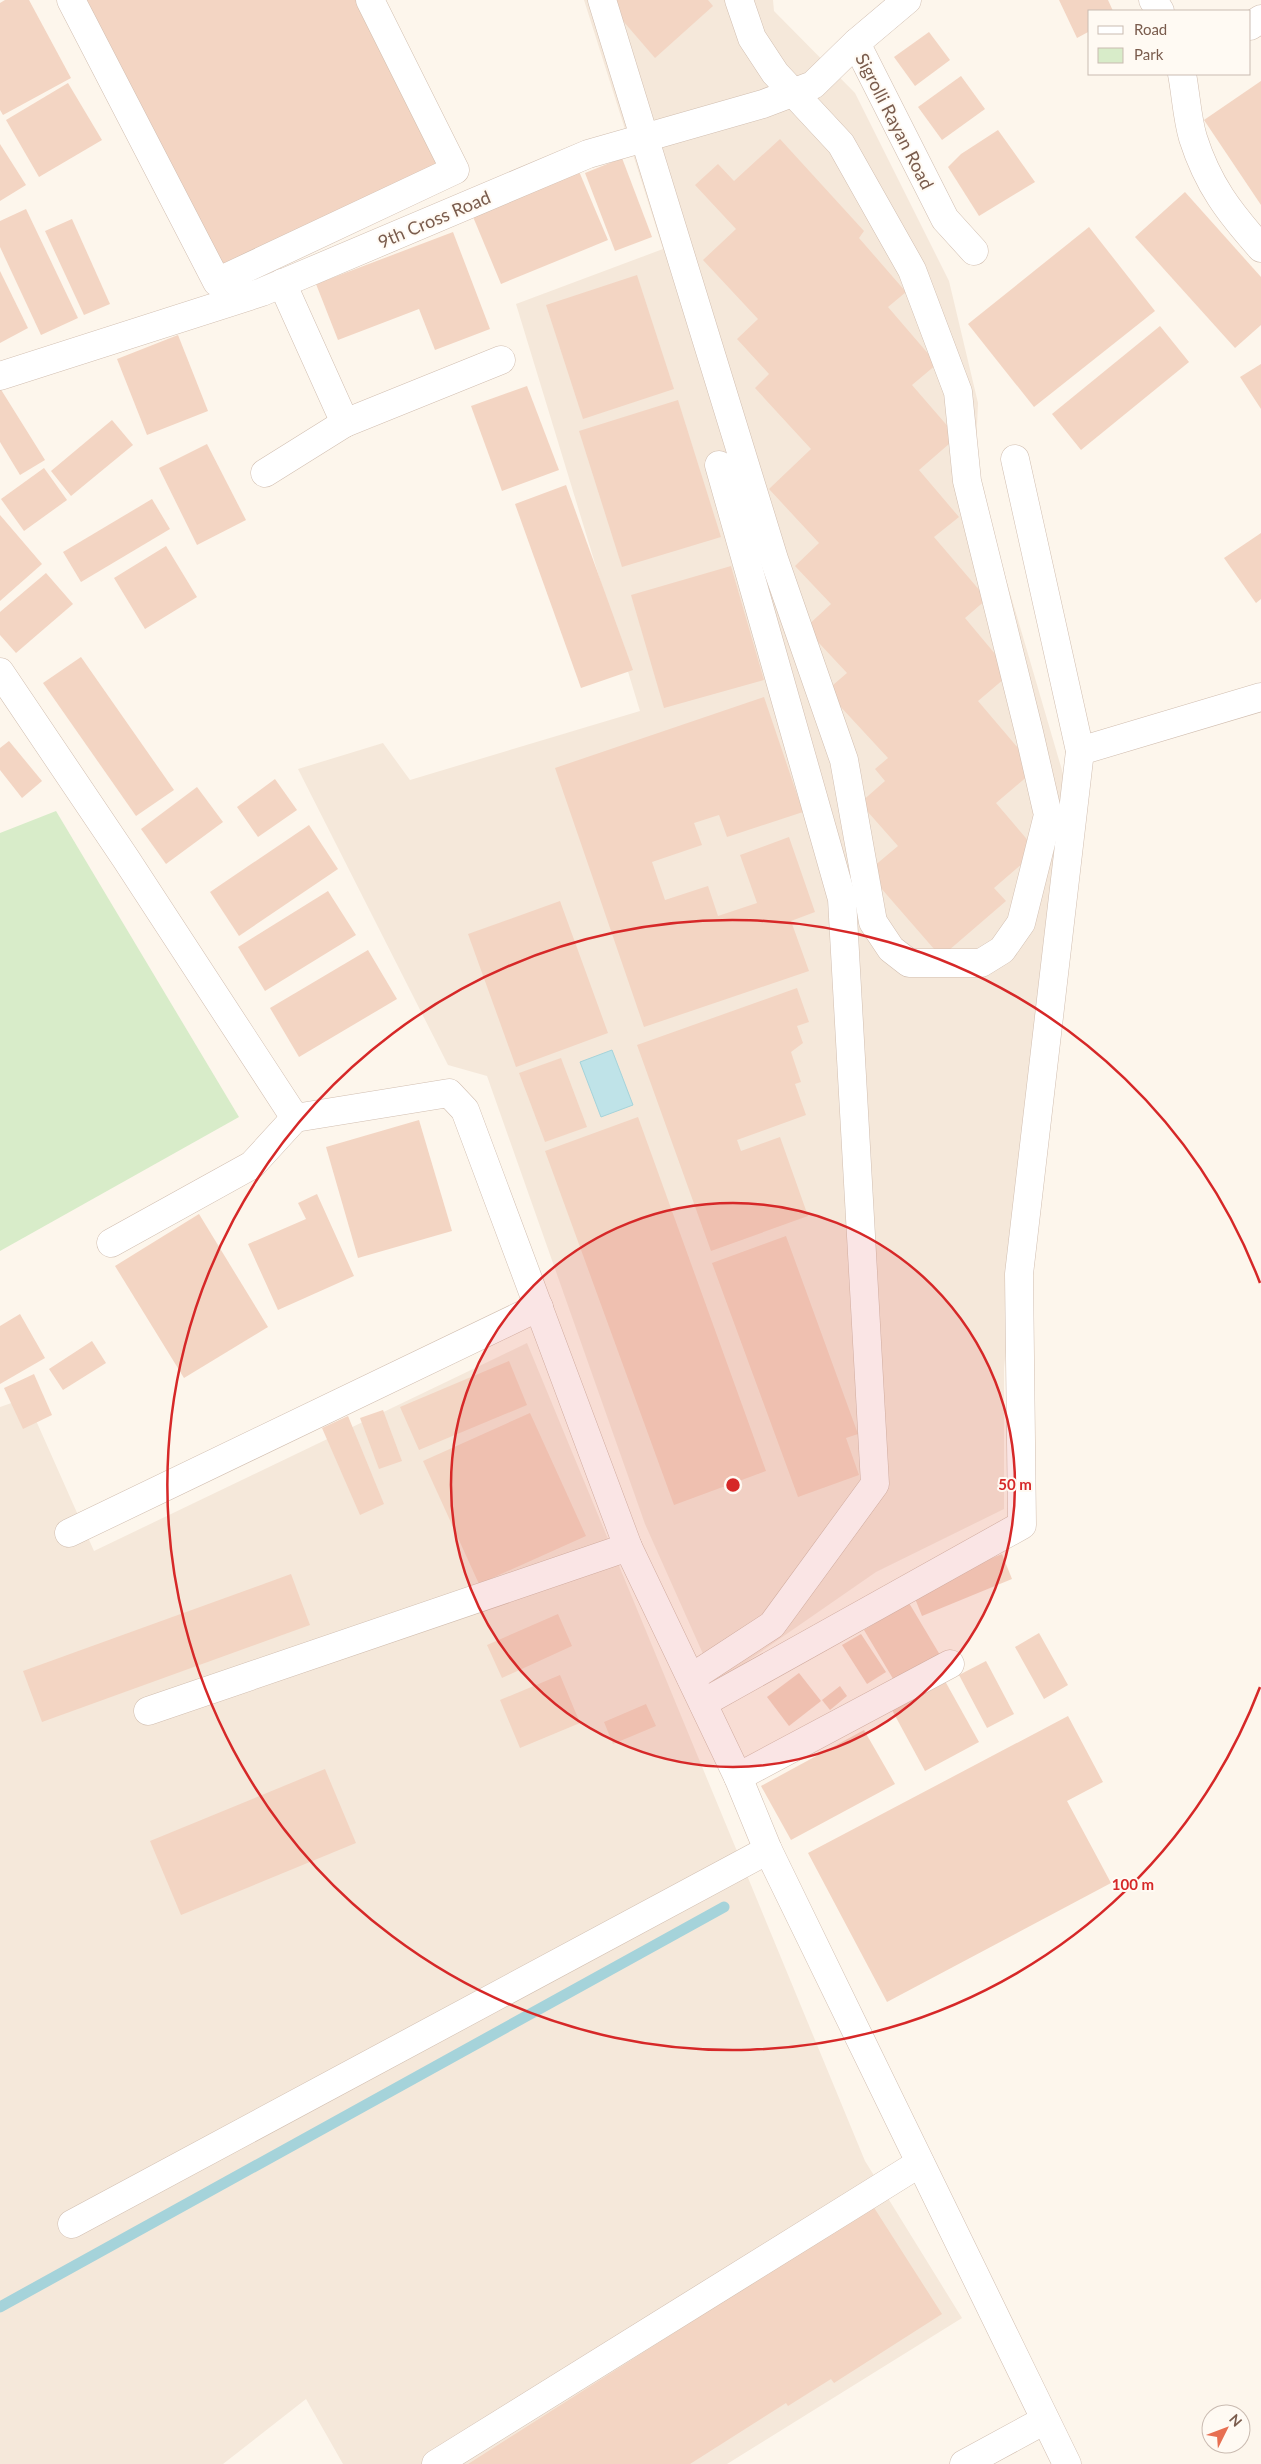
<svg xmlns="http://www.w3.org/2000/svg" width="1261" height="2464" font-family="Lato,sans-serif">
  <rect width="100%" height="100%" fill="#fdf6ec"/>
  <g fill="#f5e8da">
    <polygon points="584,0 773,0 774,11 855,93 949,281 978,403 975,473 1066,784 1004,1368 1004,1509 876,1572 716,1683 645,1524 487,1076 448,1065 298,769 383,743 410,780 640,711 516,304 663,249"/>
    <polygon points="527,1343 865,2161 962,2318 727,2464 343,2464 306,2399 223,2464 0,2464 0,1407 26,1398 94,1551"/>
  </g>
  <polygon fill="#d8ecc9" points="56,811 239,1117 0,1251 0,833"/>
  <polygon fill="#bfe3e8" stroke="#a5d3da" points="612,1050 633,1105 601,1117 580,1062"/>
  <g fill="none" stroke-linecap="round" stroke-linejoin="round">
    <polyline stroke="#a5d3da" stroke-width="11" points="0,2307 724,1907"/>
  </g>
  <g fill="#f3d5c3">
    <polygon points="5,0 29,0 71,78 3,115 0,110 0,3"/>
    <polygon points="80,0 364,0 446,161 221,276"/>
    <polygon points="605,0 708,0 713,6 655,58"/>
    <polygon points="1059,0 1108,0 1113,11 1090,11 1090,31 1077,38"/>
    <polygon points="929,32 950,60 915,86 894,57"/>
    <polygon points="961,76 985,109 942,140 918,107"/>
    <polygon points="1261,81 1261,205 1204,120"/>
    <polygon points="68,83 102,140 39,177 6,120"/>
    <polygon points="998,130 1035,182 979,216 948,167 961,154"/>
    <polygon points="780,139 864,231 859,238 906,292 888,307 937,364 912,385 957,437 919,470 959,517 934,537 987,599 965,618 1011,673 978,701 1036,769 996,803 1037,851 994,888 1006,901 941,957 867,872 898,846 860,803 885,781 875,769 888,758 826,691 847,673 805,628 831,604 795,566 819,543 769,489 811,449 755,388 769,374 737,339 758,319 703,260 736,229 695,185 718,164 734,181"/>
    <polygon points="0,144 26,185 0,201"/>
    <polygon points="622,158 652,237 615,251 585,173"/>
    <polygon points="578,169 608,240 501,284 471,212"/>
    <polygon points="1185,192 1261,277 1261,325 1235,348 1135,237"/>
    <polygon points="26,209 78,318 41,335 0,247 0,221"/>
    <polygon points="72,219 110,304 84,315 45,231"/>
    <polygon points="1089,227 1155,311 1034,407 968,324"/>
    <polygon points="453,232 490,329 435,350 419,309 338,340 316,284"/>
    <polygon points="0,271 28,328 0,343"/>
    <polygon points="637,275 674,389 583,419 546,305"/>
    <polygon points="1160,326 1189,362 1081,450 1052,414"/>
    <polygon points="178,335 208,411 147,435 117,359"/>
    <polygon points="1261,364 1261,409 1240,377"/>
    <polygon points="527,386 559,470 502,491 471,406"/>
    <polygon points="0,388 45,460 20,475 0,442"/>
    <polygon points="678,400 721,537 622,567 579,431"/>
    <polygon points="112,420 133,445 71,496 51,471"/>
    <polygon points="207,444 246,520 197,545 159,468"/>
    <polygon points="44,468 67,500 24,531 1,499"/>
    <polygon points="566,485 633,670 581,688 515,504"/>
    <polygon points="152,499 170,529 81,582 63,552"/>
    <polygon points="0,515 42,564 0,601"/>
    <polygon points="1261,533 1261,599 1256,603 1224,558"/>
    <polygon points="166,546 197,597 145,629 114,578"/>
    <polygon points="731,566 764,680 664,708 631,595"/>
    <polygon points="46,573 73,604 16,653 0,635 0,612"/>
    <polygon points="81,657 174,790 136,816 43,683"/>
    <polygon points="764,697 803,812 727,837 719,815 694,823 702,845 652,862 665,900 708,886 718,916 757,903 740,855 789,837 815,912 791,921 809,971 644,1027 555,768"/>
    <polygon points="9,741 42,781 22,798 0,770 0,748"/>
    <polygon points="275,779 297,810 258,837 237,807"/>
    <polygon points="197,787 223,822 166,864 141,829"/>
    <polygon points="309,825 338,869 239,936 210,892"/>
    <polygon points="328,891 356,935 265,991 238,947"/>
    <polygon points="560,901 608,1033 516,1067 468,934"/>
    <polygon points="368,950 397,999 299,1057 270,1008"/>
    <polygon points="797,988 809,1022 797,1026 803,1043 791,1052 801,1082 795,1084 806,1115 737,1140 741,1151 780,1137 808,1216 711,1251 637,1045"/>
    <polygon points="561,1058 587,1127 545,1142 519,1073"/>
    <polygon points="638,1117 766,1471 674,1505 545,1151"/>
    <polygon points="419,1120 452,1231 358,1258 326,1147"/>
    <polygon points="317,1194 354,1276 278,1310 248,1244 306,1219 298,1203"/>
    <polygon points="199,1214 268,1327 184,1378 115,1266"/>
    <polygon points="786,1236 858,1434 846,1438 859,1475 798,1497 712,1263"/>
    <polygon points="20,1314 45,1358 0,1384 0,1326"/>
    <polygon points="92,1341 106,1363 63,1390 49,1369"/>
    <polygon points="509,1361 527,1405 419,1450 400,1407"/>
    <polygon points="34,1374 52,1415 23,1429 4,1388"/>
    <polygon points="383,1410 402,1461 379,1469 360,1418"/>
    <polygon points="530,1413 586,1536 479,1584 423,1461"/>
    <polygon points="348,1416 384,1504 360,1515 322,1428"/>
    <polygon points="1002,1554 1012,1579 922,1616 912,1591"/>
    <polygon points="291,1574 310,1625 42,1722 23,1671"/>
    <polygon points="909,1603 940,1655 895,1682 864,1630"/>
    <polygon points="558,1614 572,1646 502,1678 487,1645"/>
    <polygon points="1039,1633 1068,1685 1044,1699 1015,1647"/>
    <polygon points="861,1634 886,1672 867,1684 842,1645"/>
    <polygon points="986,1661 1014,1714 987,1728 959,1675"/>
    <polygon points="799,1673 821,1701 789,1726 767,1697"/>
    <polygon points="560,1675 580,1723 520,1748 500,1700"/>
    <polygon points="945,1681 979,1742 925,1771 892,1710"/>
    <polygon points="840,1686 847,1696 830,1710 822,1700"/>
    <polygon points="646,1704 656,1726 613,1744 604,1722"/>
    <polygon points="1068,1716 1103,1782 1067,1801 1111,1883 887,2002 808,1853"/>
    <polygon points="864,1730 895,1784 791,1840 761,1786"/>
    <polygon points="325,1769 356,1843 181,1915 150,1841"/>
    <polygon points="873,2206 942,2314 834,2383 831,2379 788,2406 786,2403 690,2464 468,2464"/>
  </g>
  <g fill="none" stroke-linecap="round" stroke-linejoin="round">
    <defs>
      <g id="minor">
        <polyline points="71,0 217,282 455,170 370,0"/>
        <polyline points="602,0 774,559 844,760 873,922 891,949 909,963 981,963 1002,950 1021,923 1048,815 1029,732 967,481 958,392 912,270 841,144 775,73 752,38 739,0"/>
        <polyline points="907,0 856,43 945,219 974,251"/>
        <polyline points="1153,0 1160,11"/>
        <polyline points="1250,26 1261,19"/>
        <path d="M1182,74c4,21 5,44 11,64 15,47 36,74 68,110"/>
        <polyline points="282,283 345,423 501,360"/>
        <polyline points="0,376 262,292 588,154 763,104 813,85 856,43"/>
        <polyline points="265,473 345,423"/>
        <polyline points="0,672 126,859 295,1118 449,1093 465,1110 628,1547 738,1777 768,1850 1067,2464"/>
        <polyline points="1080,751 1261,697"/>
        <polyline points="111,1243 252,1165 295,1118"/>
        <polyline points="69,1533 539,1307"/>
        <polyline points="691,1678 772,1625 875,1484 842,899 719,465"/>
        <polyline points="703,1703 1022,1525 1019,1274 1080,751 1015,459"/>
        <polyline points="148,1711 628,1547"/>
        <polyline points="738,1777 950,1664"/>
        <polyline points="72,2224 768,1850"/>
        <polyline points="436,2464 920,2163"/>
        <polyline points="964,2464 1045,2420"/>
      </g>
    </defs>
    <use href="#minor" stroke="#d1beb0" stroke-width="29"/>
    <use href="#minor" stroke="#fff" stroke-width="28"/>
  </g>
  <circle cx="733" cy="1485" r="282" fill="#d62828" fill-opacity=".12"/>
  <g fill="none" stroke="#d62828" stroke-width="2.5">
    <circle cx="733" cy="1485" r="282"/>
    <path d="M1260 1687A565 565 0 1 1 1260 1283"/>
  </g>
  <g text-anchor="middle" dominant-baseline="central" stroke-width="4" stroke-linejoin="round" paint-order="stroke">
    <g font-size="18" fill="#7a5c4d" stroke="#fffaf3">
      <text transform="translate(895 121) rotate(63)">Sigrolli Rayan Road</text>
      <text transform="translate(434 219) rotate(-23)">9th Cross Road</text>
    </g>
  </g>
  <circle cx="733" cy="1485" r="8" fill="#d62828" stroke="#fffaf3" stroke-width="2.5"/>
  <g font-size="15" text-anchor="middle" font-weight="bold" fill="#d62828" stroke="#fffaf3" stroke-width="4" stroke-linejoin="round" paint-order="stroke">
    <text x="1015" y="1490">50 m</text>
    <text x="1133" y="1890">100 m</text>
  </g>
  <rect x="1088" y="10" width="162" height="65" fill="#fffaf3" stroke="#cabbb1"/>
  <rect x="1098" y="26" width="25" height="8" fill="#ffffff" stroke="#cabbb1"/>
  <text x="1134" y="35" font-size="15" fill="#7a5c4d">Road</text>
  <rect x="1098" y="48" width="25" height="15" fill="#d8ecc9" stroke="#cabbb1"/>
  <text x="1134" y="60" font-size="15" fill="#7a5c4d">Park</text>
  <g transform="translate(1226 2429) rotate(48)"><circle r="24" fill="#fffaf3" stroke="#cabbb1"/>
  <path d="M0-4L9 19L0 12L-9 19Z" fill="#e76f51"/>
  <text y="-8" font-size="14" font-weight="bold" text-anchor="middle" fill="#7a5c4d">N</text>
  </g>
</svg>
